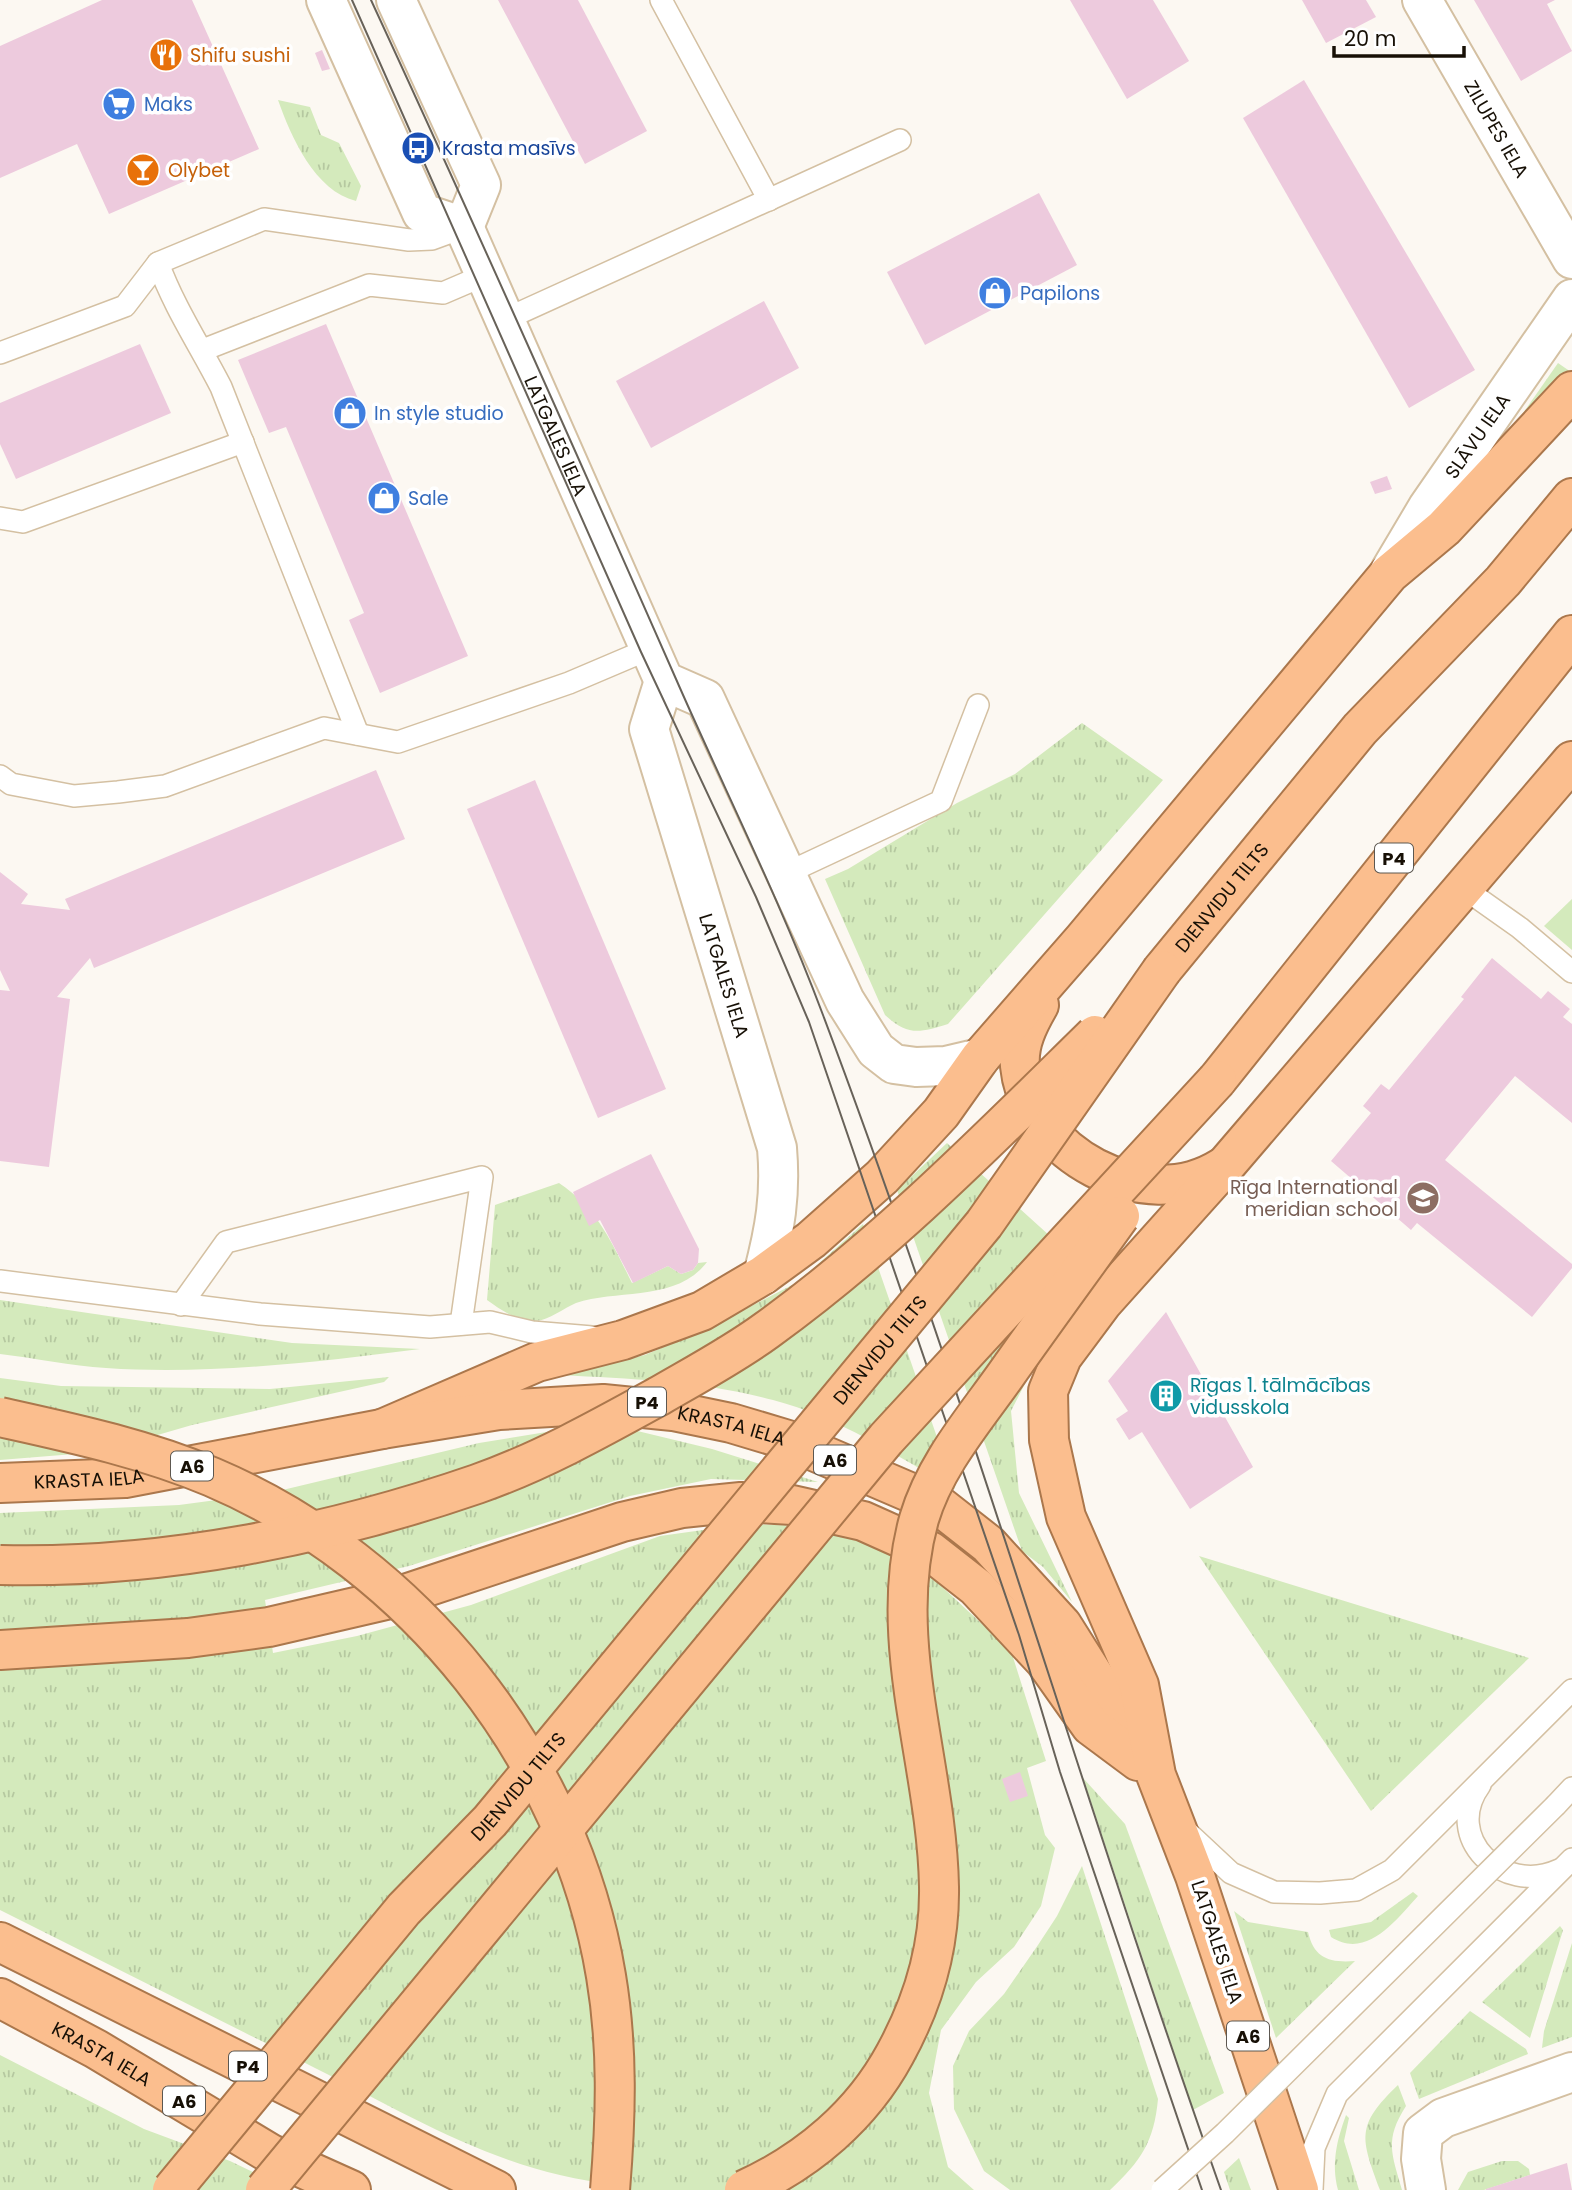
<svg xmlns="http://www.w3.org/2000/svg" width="1572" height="2190" font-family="Poppins,sans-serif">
  <defs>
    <pattern id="grass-tufts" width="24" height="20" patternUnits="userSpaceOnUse" patternTransform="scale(1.75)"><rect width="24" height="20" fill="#d4eabc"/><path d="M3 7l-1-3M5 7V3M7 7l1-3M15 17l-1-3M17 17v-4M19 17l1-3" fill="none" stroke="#b5c8a0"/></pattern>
  </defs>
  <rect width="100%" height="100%" fill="#fcf8f2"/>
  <g fill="url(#grass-tufts)">
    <path d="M278,100l32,7 11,28 18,8 22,43 -5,15c-41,-10 -65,-64 -78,-101z"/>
    <polygon points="1558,363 1571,372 1523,425 1514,426"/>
    <path d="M1082,723l81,57 -215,244c-29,9 -40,12 -63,-9l-60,-136 23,-10 109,-66 58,-29z"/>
    <polygon points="947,1143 1103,1284 1033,1368 1011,1411 1019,1493 1072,1602 1043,1567 1022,1551 897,1190"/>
    <path d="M559,1183c39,26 53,60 73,100l36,-17 13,8 12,-4 5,-7 9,-1c-30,40 -89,27 -131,41 -12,5 -27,17 -40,18 -18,1 -35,-11 -49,-21l8,-95z"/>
    <path d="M863,1224l92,265c-58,-33 -117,-72 -182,-89 -70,-19 -141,-21 -212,-25l84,-20 67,-29 86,-44z"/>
    <path d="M0,1300l292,43 128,6c-100,13 -213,26 -314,19 -35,-2 -71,-10 -106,-14z"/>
    <polygon points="389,1377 384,1382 192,1425 99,1452 0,1460 0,1378 61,1386 270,1389"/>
    <path d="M625,1428l87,21 106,33 -107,-3 -81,17 -221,70 -144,34 8,53 84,-17 114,-31 189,-69 86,-12 86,3 79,31 100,93 35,110 -19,7 18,67 10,13 -14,58 -27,41 -38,35 -35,48 -12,63 19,74 26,23h-358v-6c-110,-9 -205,-68 -301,-116 -105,-53 -210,-105 -315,-158v-397l179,-8 91,-12 209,-50 86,-14z"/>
    <polygon points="1199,1556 1529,1658 1371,1811"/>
    <polygon points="1083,1778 1125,1824 1224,2093 1193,2110"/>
    <path d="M1082,1866l76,233c-4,43 -17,62 -48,91h-100l-26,-19 -30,-62 -1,-43 16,-35 35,-37 34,-49 19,-29z"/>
    <path d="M1413,1892l5,4c-22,24 -51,64 -87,41l-2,-7 42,-8z"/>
    <path d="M1234,1911l14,11 60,10c6,26 21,31 47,29l-79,77z"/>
    <polygon points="1560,1926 1563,1930 1530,2038 1482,2002"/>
    <polygon points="1572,1943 1572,2037 1542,2048 1544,2031"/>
    <polygon points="1470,2011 1526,2049 1528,2054 1419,2099 1410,2073"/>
    <polygon points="0,2055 144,2129 230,2161 290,2190 0,2190"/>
    <path d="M1398,2085l8,21c-22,34 -14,48 -4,84h-22c-19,-52 -25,-64 18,-105z"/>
    <path d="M1346,2115l3,3 -5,23 15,49h-21c-7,-27 -1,-50 8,-75z"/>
    <polygon points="1239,2158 1251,2190 1230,2190 1224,2172"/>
    <polygon points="1502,2161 1518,2161 1529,2169 1530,2175 1484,2190 1458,2190 1468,2172"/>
  </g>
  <polygon fill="#d4eabc" points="1572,899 1572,950 1544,926"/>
  <g fill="#edcadd">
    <polygon points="102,0 192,0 259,149 109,214 77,144 0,178 0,46"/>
    <polygon points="498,0 578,0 647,131 585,164"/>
    <polygon points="1070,0 1153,0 1189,61 1127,99"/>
    <polygon points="1302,0 1366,0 1376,17 1326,43"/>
    <polygon points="1474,0 1555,0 1547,4 1572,51 1521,81"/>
    <polygon points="322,50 330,69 322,71 315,53"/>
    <polygon points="1304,80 1475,370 1409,408 1243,118"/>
    <polygon points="1039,193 1077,265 925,345 887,272"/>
    <polygon points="764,301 799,368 651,448 616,381"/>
    <polygon points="326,324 468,656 380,693 349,620 364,613 286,427 269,433 238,360"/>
    <polygon points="140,344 171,413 16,479 0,444 0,403"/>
    <polygon points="1387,476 1392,489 1375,494 1370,482"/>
    <polygon points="376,770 405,839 94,968 90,958 57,997 70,999 49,1167 0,1161 0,990 10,991 0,970 0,872 28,894 21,904 70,910 65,899"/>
    <polygon points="535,780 666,1089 598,1118 467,809"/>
    <polygon points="1492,958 1541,999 1548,991 1570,1009 1563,1017 1572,1024 1572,1123 1515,1076 1445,1160 1572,1264 1572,1268 1532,1317 1417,1223 1411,1230 1331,1161 1371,1113 1363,1106 1381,1084 1389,1090 1464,999 1461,997"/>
    <polygon points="651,1154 699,1249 698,1263 693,1270 681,1274 668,1266 633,1283 600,1220 589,1226 573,1192"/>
    <polygon points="1166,1312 1253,1467 1190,1509 1142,1432 1129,1440 1116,1419 1128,1411 1108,1381"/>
    <polygon points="1020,1772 1028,1796 1010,1802 1002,1779"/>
    <polygon points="1567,2163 1572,2190 1486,2190 1486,2189"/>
  </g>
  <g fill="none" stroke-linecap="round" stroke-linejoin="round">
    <defs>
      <g id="service">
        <polyline points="661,0 769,200"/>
        <path d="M158,263c16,44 42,83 63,124l137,347"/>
        <polyline points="506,319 900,140"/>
        <polyline points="203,350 369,285 443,293 485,275"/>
        <polyline points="0,353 125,306 158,263 264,219 409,240 432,239 462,228"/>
        <polyline points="0,518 23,522 243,442"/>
        <polyline points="0,776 11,784 74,796 118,792 165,786 324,728 398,742 569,683 649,649"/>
        <polyline points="787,873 941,801 978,705"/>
        <polyline points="1462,887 1520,928 1572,972"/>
        <polyline points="0,1281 260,1314 430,1327 490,1322 532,1332 592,1337"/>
        <polyline points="181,1305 226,1242 482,1177 461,1324"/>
        <path d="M1480,1785c-38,52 22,111 79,85"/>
        <polyline points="1556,1805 1572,1788"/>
        <polyline points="1185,1830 1231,1873 1274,1892 1320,1893 1356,1890 1392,1870 1572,1690"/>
        <polyline points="1312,2190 1314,2148 1337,2094 1572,1859"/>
      </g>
      <g id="minor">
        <path id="s1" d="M1422,0l150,259"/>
        <polyline points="1426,2190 1421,2159 1423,2133 1443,2118 1572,2072"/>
      </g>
      <g id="tertiary">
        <path id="s2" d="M326,0l96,213 42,14 200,454 41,18 140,302 31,49 18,14 22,3 30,-1 34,-8"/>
        <polyline points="396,0 481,185 464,227"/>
        <path id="s3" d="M1390,571l38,-64 144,-208"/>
        <path id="s4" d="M664,681l-15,48 128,419c4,47 -2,81 -14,127"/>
      </g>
      <g id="trunk">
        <path id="s5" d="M1162,970l198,-241 143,-148 69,-83"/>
        <path d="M1039,1005c-11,19 -21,39 -19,61 9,88 124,150 201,102"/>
        <polyline points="1217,1080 1572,635"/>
        <polyline points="382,1429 537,1362 623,1340 702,1311 763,1275 811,1240 882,1177 941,1113 980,1058 1083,940 1389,574 1444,528 1572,391"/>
        <path id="s6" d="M0,1483l125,-5 257,-49 117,-19 104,-6 70,7 58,12 57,17 149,64 51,40 74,81 82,130"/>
        <polyline points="0,1650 188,1638 269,1627 390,1599 622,1522 682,1508 741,1502 792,1505 863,1521 930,1551 976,1587 1045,1661 1091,1726 1138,1761"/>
        <polyline points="0,1942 496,2190"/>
        <path id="s7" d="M0,1998l96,51 175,105 80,36"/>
        <polyline points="1299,2190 1195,1876 1156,1775 1139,1685 1066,1517 1049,1440 1048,1391 1062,1357 1103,1302 1225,1166 1572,761"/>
      </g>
    </defs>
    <use href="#service" stroke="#d4c0a2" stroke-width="24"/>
    <use href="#minor" stroke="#d4c0a2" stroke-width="42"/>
    <use href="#tertiary" stroke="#d4c0a2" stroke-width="42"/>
    <use href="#trunk" stroke="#ab774c" stroke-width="42"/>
    <use href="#service" stroke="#fff" stroke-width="21"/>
    <use href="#minor" stroke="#fff" stroke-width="38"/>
    <use href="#tertiary" stroke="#fff" stroke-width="38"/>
    <use href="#trunk" stroke="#fbbe8e" stroke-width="38"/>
    <g stroke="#686259" stroke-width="2">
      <polyline points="352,0 641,652 756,897 809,1022 1019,1635 1060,1772 1202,2190"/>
      <path d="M371,0c104,225 205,452 305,679 49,112 104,221 147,336 146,387 260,785 398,1175"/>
    </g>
    <defs>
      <polyline id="service-bridge" points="1162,2190 1225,2133 1556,1805"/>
      <g id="trunk-bridge">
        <path d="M0,1417c72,16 143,31 212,60 202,86 358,281 394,499 12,71 10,142 4,214"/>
        <path d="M0,1565c161,4 326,-29 477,-81 63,-22 124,-56 182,-88 36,-21 74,-41 108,-66 119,-86 223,-192 328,-295"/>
        <path id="s8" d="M172,2190l232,-281 86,-88 494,-597 178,-254"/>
        <polyline points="265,2190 886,1439 1217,1080"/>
        <path d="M744,2190c64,-29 118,-75 151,-136 28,-51 45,-108 44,-167 -2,-122 -54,-246 -20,-368 16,-54 54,-98 86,-143 38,-54 77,-107 115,-160"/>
      </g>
    </defs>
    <use href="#service-bridge" stroke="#d4c0a2" stroke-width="24" stroke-linecap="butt"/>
    <use href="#trunk-bridge" stroke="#ab774c" stroke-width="42" stroke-linecap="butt"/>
    <use href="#service-bridge" stroke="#fff" stroke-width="21"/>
    <use href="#trunk-bridge" stroke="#fbbe8e" stroke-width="38"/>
  </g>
  <defs>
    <symbol id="restaurant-disc" viewBox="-11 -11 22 22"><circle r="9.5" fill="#e8710a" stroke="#fff"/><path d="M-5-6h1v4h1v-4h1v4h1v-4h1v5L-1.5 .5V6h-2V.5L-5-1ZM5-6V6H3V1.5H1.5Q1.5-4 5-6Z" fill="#fff"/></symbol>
    <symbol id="supermarket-disc" viewBox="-11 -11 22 22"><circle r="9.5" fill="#3f7fe0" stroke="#fff"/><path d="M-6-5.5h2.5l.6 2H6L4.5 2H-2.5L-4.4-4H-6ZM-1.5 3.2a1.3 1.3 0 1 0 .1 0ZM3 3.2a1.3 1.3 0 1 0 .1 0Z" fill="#fff"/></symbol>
    <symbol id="bus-disc" viewBox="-11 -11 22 22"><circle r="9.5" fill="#1a4fb4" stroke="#fff"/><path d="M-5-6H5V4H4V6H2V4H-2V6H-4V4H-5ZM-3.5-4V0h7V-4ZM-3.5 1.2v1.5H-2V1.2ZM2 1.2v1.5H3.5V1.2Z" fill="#fff"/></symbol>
    <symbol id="bar-disc" viewBox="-11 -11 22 22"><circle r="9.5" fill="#e8710a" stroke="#fff"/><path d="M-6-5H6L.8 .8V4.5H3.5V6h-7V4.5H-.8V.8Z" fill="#fff"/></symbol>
    <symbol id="shop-disc" viewBox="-11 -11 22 22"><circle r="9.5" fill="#3f7fe0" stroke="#fff"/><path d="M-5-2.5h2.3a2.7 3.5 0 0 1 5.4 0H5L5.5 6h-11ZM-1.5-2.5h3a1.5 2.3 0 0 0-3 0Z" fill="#fff"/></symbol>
    <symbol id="school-disc" viewBox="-11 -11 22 22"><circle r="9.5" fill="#8d6e63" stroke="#fff"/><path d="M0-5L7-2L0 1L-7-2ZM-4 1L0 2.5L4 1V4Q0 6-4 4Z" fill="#fff"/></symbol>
    <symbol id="building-disc" viewBox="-11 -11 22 22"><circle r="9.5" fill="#0f9aa8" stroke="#fff"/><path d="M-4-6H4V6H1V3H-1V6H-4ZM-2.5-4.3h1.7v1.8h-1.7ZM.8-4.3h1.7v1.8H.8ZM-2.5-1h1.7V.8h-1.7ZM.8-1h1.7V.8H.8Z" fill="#fff"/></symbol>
  </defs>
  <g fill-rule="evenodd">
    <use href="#restaurant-disc" x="147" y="36" width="38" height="38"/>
    <use href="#supermarket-disc" x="100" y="85" width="38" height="38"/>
    <use href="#bus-disc" x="399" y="129" width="38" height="38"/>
    <use href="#bar-disc" x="124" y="151" width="38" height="38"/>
    <use href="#shop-disc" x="976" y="274" width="38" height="38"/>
    <use href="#shop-disc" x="331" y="394" width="38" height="38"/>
    <use href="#shop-disc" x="365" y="479" width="38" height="38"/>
    <use href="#school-disc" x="1404" y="1179" width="38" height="38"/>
    <use href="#building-disc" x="1147" y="1377" width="38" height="38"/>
  </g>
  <g text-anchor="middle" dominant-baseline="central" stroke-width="7" stroke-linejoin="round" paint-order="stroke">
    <g fill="#fff" stroke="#5d5851" stroke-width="2">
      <rect x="1375" y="843.5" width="38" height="29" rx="5"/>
      <rect x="628" y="1387.5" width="38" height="29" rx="5"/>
      <rect x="814" y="1445.5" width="42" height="29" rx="5"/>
      <rect x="171" y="1451.5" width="42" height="29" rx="5"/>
      <rect x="1227" y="2021.5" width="42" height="29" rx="5"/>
      <rect x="229" y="2051.5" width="38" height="29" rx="5"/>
      <rect x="163" y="2086.5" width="42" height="29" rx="5"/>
    </g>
    <g font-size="18" font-weight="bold" fill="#171006">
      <text x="1394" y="858">P4</text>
      <text x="647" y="1402">P4</text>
      <text x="835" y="1460">A6</text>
      <text x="192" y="1466">A6</text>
      <text x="1248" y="2036">A6</text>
      <text x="248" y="2066">P4</text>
      <text x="184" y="2101">A6</text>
    </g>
    <g font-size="19" fill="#c56008" stroke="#fff" text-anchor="start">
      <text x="190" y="55">Shifu sushi</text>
      <text x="168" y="170">Olybet</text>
    </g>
    <g font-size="19" fill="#366cbe" stroke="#fff" text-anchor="start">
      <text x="144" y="104">Maks</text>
      <text x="1020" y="293">Papilons</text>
      <text x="374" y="413">In style studio</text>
      <text x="408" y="498">Sale</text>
    </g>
    <g font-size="19" fill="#171006" stroke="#fff">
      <text stroke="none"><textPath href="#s1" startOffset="149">ZILUPES IELA</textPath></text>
      <text stroke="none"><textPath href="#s2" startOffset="506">LATGALES IELA</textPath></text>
      <text stroke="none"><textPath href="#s3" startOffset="161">SLĀVU IELA</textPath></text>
      <text stroke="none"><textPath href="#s5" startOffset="94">DIENVIDU TILTS</textPath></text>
      <text stroke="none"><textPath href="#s4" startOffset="308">LATGALES IELA</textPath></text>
      <text stroke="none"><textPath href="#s8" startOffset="1099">DIENVIDU TILTS</textPath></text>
      <text stroke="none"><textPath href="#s6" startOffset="740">KRASTA IELA</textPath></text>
      <text stroke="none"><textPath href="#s6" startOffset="89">KRASTA IELA</textPath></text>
      <text stroke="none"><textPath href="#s8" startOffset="532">DIENVIDU TILTS</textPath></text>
      <text transform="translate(1217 1942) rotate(72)">LATGALES IELA</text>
      <text stroke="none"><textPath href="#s7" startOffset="116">KRASTA IELA</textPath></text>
    </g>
    <g font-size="19" fill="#164399" stroke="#fff" text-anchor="start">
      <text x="442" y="148">Krasta masīvs</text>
    </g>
    <g font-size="19" fill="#785e54" stroke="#fff" text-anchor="end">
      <text x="1398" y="1187">Rīga International<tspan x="1398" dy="22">meridian school</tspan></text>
    </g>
    <g font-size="19" fill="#0d838f" stroke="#fff" text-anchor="start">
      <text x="1190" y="1385">Rīgas 1. tālmācības<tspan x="1190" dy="22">vidusskola</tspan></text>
    </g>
  </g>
  <path d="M1334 46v10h130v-10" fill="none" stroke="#171006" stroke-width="3.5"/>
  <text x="1344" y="46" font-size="21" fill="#171006" stroke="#ffffff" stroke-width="5" paint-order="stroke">20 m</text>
</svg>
